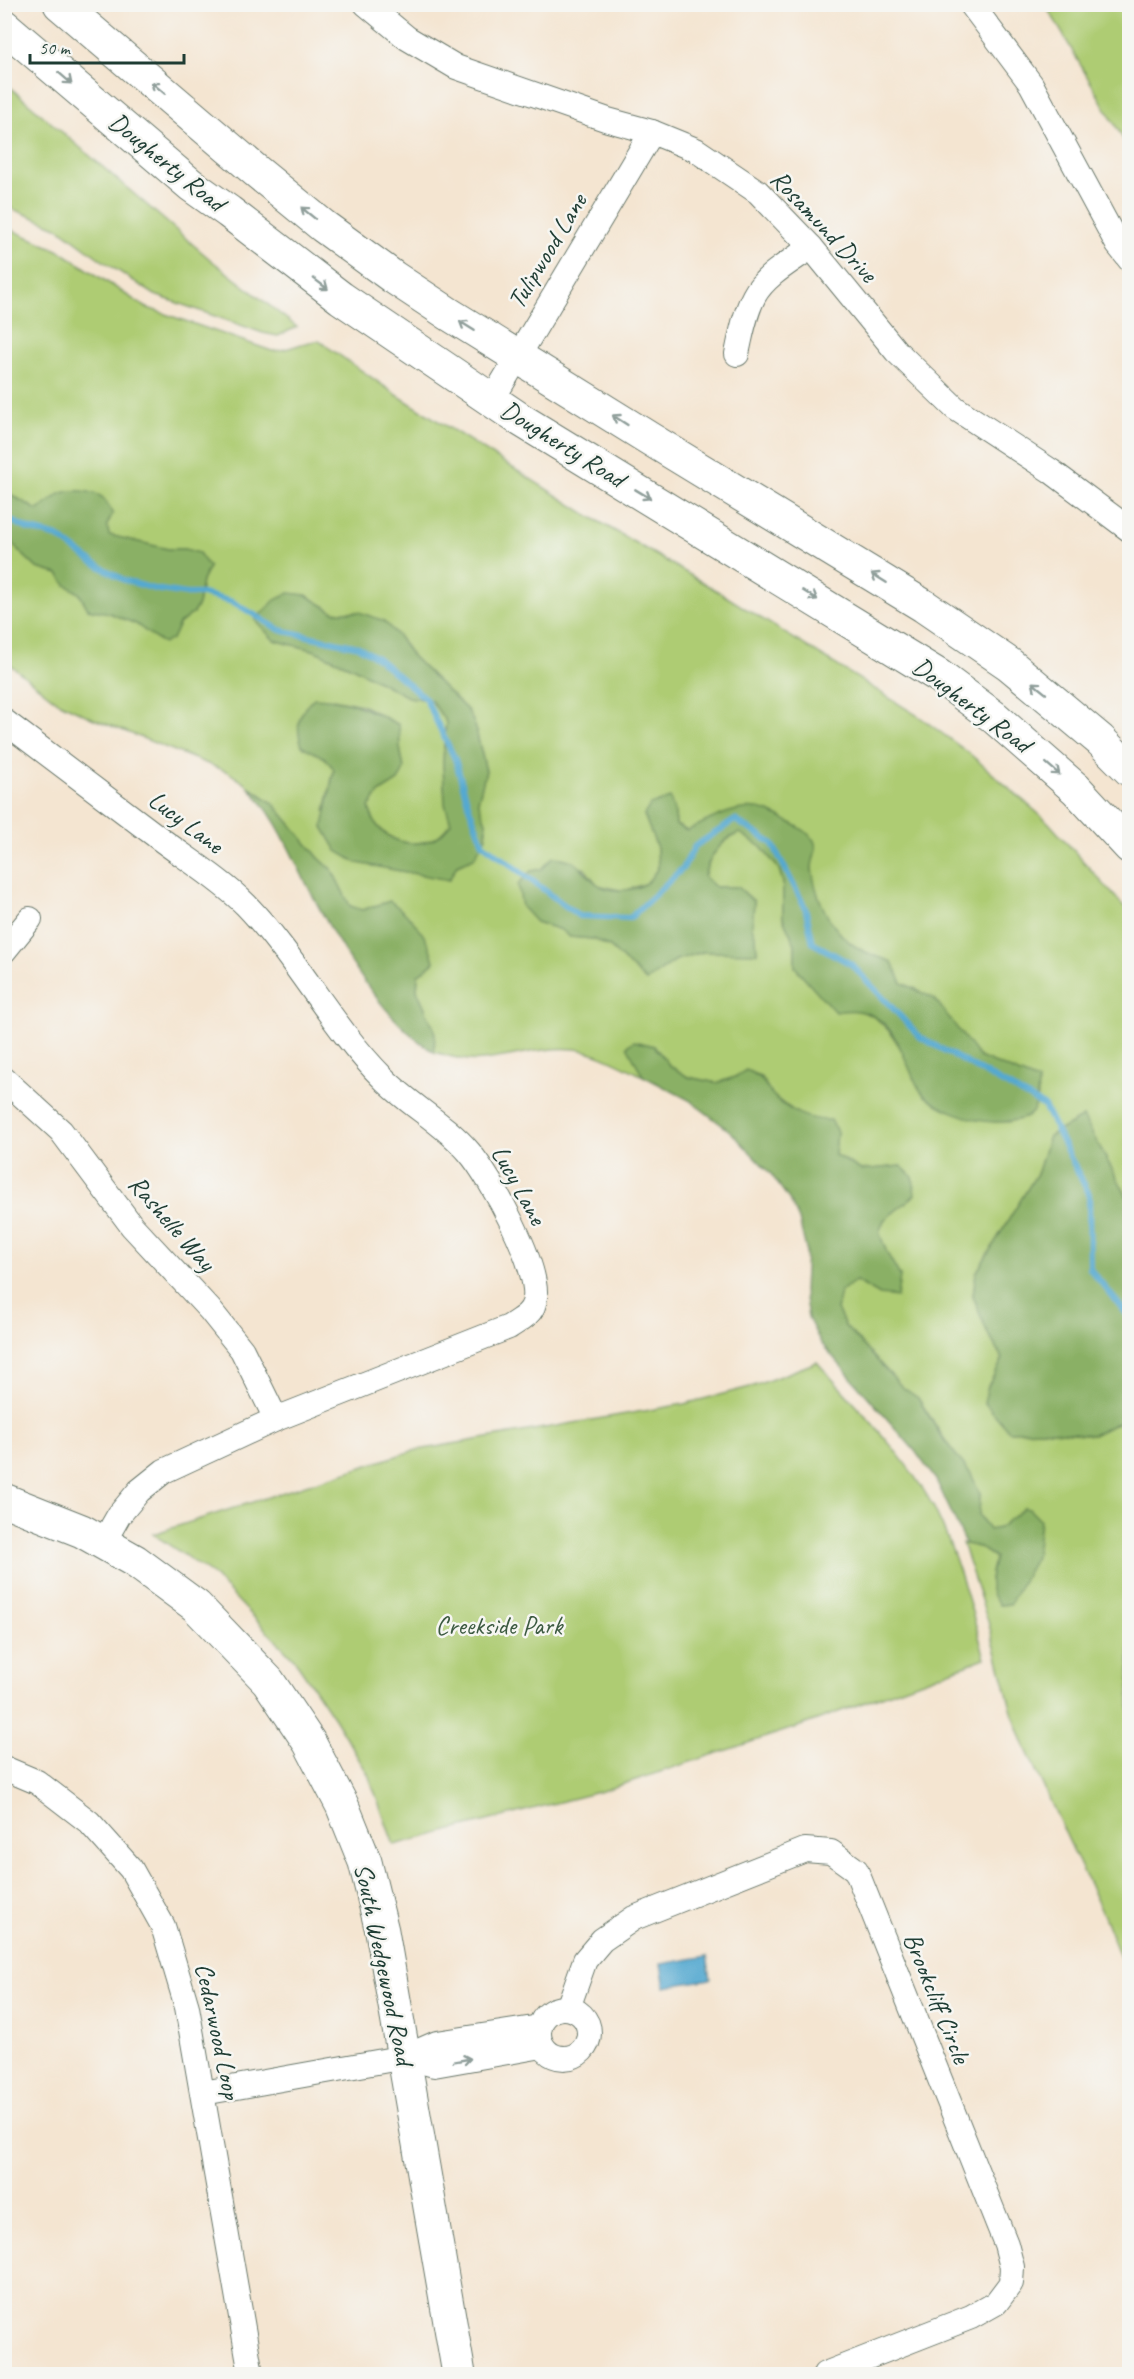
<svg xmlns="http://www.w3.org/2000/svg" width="1134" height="2379" font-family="Caveat,sans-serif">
  <rect width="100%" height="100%" fill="#f6f6f2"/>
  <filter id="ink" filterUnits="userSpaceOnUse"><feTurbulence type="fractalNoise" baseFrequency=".0167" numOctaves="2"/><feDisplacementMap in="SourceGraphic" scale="12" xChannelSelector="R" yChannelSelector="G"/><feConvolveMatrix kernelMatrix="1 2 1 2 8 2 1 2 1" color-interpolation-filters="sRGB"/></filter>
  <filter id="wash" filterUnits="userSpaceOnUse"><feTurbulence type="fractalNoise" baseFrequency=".008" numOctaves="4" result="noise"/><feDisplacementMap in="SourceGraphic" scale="24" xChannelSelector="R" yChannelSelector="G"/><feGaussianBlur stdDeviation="1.35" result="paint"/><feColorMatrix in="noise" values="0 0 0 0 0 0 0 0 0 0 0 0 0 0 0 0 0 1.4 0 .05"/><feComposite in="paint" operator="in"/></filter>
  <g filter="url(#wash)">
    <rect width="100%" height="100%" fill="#f4e5d1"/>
    <g fill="#aecc73" stroke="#668454" stroke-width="1.5" fill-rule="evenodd">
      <polygon points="1045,5 1129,5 1129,149 1054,19"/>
      <polygon points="5,83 211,260 297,327 278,336 263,333 155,295 103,261 57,227 5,206"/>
      <path d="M5,227l55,24 85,56 127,44c17,0 30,-10 47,-10l78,54 189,119 133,78 201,125 50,37 78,68 81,90v288l-46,-83 -34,19 -11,36 -62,101 -3,23 15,38 15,25 -15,27 21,45 33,-1 51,5 26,-13 10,-9v566l-25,-63 -79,-169 -13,-35 -24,-91 -26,-78 17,4 16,11c-6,18 -9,31 5,47l10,-1 15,-29 -1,-67 -25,20 -10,2 -10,-15 1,-21 -62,-96 -16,-11 -57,-61 -8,-17 4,-18 15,-10 24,14 20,-19 -13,-23 -8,-21 5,-12 31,-25 -14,-29 -40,4 -26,-15 2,-23 -20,-11 -14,-4 -30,-21 -12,-19 -15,-7 -11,7 -18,6 -29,-6 -18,-11 -16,-20 -20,13 9,17c-21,-10 -44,-24 -68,-27 -31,-3 -61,8 -92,11 -17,2 -33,-4 -49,-8l1,-21 -18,-41 1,-15 16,-13c-5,-26 -23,-46 -44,-61l-28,9 -12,-4 -18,-36 -13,-12 -46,-55 -45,-31 -134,-53 -36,-17 -53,-41 -1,-131 13,19 20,19 21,6 8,11 13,8 9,16 21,3 27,12 20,15h16l7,-15 14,-11 5,-8 4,-24 7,-14 -24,-18h-17l-59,-14 -2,-10 -48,-30 -12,10 -10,5 -32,-19zM306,595l28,17h25l40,25 13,19 56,55 6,12 12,48 -8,30 8,22 -12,34 -17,8 -8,15 -64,-12 -60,-57 9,-42 -9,-11 8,-59 29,6 37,20 1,23 4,21 -6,12 -19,12 -10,14c7,31 39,45 68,30 5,-3 10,-9 14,-14 -10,-31 -9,-68 -5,-101l-15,-22 -23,-3 -54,-29 -41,-18 -39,-10 -19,-20zM675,814l1,11 11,6 34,-16 95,34c-2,6 -5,13 -4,19 0,31 21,66 49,82 9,5 21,8 31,12l10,21 19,8 58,66 37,15 22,20v6l-29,24 -32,-2 -64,-44 -6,-18 -17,-26 -14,-14 -19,-9 -62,-42v-23l-12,-26v-35l-4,-14 -18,-22 -21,-14c-19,7 -31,24 -36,44l11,10h23l16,14 -2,26 4,11 1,14h-54l-27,8 -30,21 -36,-34 -17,-8 -23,-2 -9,-7 -25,-8 -5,-51 53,-3 14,17 26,6 23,-8 11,-15 -1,-20z"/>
      <path d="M817,1362c38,43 92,97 118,148 23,47 36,98 50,148l-182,67 -201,66 -208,54 -26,-71 -34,-56 -40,-59 -82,-85 -59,-40 259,-83 272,-47 70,-18z"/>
    </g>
    <g fill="#8ab065" stroke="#54764c" stroke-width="1.5">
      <path d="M5,491l32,19c9,-4 15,-12 23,-16 12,-5 31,-4 42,3 4,3 8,11 11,16l-6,12 2,10 59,14h17l14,4 10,14 -7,14 -4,24 -5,8 -14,11 -7,15 -8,4 -8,-4 -20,-15 -27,-11 -21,-4 -9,-16 -13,-8 -8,-11 -21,-6 -20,-19 -12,-19z"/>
      <path d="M289,593l17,2 28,17h25l25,9 15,16 13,19 56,55 6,12 12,48 -8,30 8,22v14l-12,21 -17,7 -8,15 -92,-17 -20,-12 -14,-24 11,-58 -9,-11 -23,-12c-7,-21 -4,-33 12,-48 37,1 53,11 85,27l1,23 4,21 -6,12 -19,12 -10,14c7,31 39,45 68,30 5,-3 10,-9 14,-14l-6,-19 -2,-41 3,-41 -15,-22 -23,-3 -54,-29 -41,-18 -39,-10 -19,-20 20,-20z"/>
      <path d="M248,787l25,16 46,55 13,12 18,36 12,4 28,-9c21,15 39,35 44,61l-16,13 -1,15 18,41 -1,21c-57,-36 -101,-116 -131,-175 -17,-34 -28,-62 -55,-90z"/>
      <path d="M670,798l5,16 1,11 11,6c23,-12 53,-29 79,-20 9,3 17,8 25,12 8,4 21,11 24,20 3,9 -4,18 -3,27 5,32 20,64 49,80 10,5 21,8 31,12l10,21 33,16 44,58 59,24c-1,18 1,36 -21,39 -7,1 -15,3 -23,2 -19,0 -63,-15 -74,-32 -15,-24 -19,-57 -45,-73 -14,-8 -25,-7 -40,-5l-40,-45v-23l-12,-26v-35l-4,-14 -18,-22 -21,-14c-19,6 -31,24 -36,43l11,11h23l16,15 -2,25 4,11 1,15 -55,-1 -26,8 -30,21 -36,-34 -17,-8 -23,-2 -9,-7 -25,-8 -14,-15 -4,-23 13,-13 11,-2 11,-12c27,2 26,11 43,26 12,10 38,9 50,0 5,-3 9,-11 12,-15l-1,-20 -13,-33 6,-10z"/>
      <path d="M634,1041l20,5 16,20 18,11 29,6 18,-6 11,-7c19,8 15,11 27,25 14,16 37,26 58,25l6,12 -2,23 26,15 40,-4 12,11 2,18 -31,25 -5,12 8,21 13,23 -3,21 -17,-2 -24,-14 -15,10 -4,18 8,17 57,61 16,11 23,38 30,38 9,20 -1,21 10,15 10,-2 25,-20 5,1 11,11 -4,37 -26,47 -11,1c-14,-16 -9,-29 -4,-48l-16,-10 -13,-3 -30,-64 -21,-29 -94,-108 -13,-25 -4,-27 2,-42 -7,-29 -8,-18 -20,-28 -40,-42 -42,-32 -46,-24 -16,-30z"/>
      <polygon points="1083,1117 1129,1200 1129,1413 1119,1422 1093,1435 1042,1430 1009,1431 984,1402 988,1386 1003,1359 988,1334 973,1296 976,1273 1038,1172 1049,1136"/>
    </g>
    <polygon fill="#54a9d0" stroke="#3a7382" stroke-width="1.5" points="707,1956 711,1979 665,1987 661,1964"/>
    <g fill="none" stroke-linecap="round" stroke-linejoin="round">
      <polyline stroke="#54a9d0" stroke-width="6" points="4,517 28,529 58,537 94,563 124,580 154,589 187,594 202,594 233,602 280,630 359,647 377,658 425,698 455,759 469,807 483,844 579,916 630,918 683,868 695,846 735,820 772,843 805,907 813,943 851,964 920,1037 1044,1106 1089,1194 1090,1269 1130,1318"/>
    </g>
  </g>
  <g filter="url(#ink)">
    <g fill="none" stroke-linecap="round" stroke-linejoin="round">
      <defs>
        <g id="street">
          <polyline points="366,4 407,38 456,67 608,120 652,132 696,150 758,192 811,247 896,351 955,408 1051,471 1130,530"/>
          <polyline points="971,4 1031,84 1118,245 1130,260"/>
          <path d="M737,354c4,-19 8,-41 17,-58 11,-21 38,-35 57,-49"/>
          <polyline points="492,400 652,132"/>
          <path d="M4,721c53,40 106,80 159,120 27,20 59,40 83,64 51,53 85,121 137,173 26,27 61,45 86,74 21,24 75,121 65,151 -3,12 -15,17 -25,24l-233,92 -112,52 -25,20 -20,24 -16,28"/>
          <polyline points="4,951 30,919"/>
          <polyline points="4,1079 61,1131 132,1226 210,1310 242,1350 276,1419"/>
          <polyline points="4,1768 37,1782 89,1822 131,1869 163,1926 187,2007 251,2374"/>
          <circle cx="564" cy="2033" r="25"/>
          <polyline points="568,2008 585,1960 602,1940 634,1918 805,1850 831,1852 856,1870 1006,2244 1012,2267 1011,2283 996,2303 971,2317 825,2374"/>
          <polyline points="405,2057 434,2065 542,2046"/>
          <polyline points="203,2093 405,2057 437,2043 540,2027"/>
        </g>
        <g id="secondary">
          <polyline points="60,4 256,171 323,226 393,277 449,314 650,439 924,606 1009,664 1100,740 1130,770"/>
          <polyline points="4,26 191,185 229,212 341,298 521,420 939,676 994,717 1076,789 1130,847"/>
          <polyline points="4,1500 82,1531 135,1561 196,1606 268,1681 309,1742 342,1805 365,1862 382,1931 459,2374"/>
        </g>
      </defs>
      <use href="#street" stroke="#6a786b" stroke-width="26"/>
      <use href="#secondary" stroke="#6a786b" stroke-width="35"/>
      <use href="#street" stroke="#fff" stroke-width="24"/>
      <use href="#secondary" stroke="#fff" stroke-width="33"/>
    </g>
    <defs><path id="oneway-shaft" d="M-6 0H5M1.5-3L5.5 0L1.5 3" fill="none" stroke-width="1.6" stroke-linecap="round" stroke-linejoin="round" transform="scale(1.5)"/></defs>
    <g stroke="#8f9e9a">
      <use href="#oneway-shaft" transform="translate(65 78) rotate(41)"/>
      <use href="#oneway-shaft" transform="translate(158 88) rotate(-140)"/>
      <use href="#oneway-shaft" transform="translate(308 213) rotate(-141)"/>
      <use href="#oneway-shaft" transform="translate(321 284) rotate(37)"/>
      <use href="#oneway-shaft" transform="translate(467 326) rotate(-148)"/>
      <use href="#oneway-shaft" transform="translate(620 420) rotate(-147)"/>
      <use href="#oneway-shaft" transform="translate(643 494) rotate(31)"/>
      <use href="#oneway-shaft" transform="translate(879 578) rotate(-148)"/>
      <use href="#oneway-shaft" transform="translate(810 595) rotate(32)"/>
      <use href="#oneway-shaft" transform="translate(1039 688) rotate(-141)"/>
      <use href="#oneway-shaft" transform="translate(1053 769) rotate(41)"/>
      <use href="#oneway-shaft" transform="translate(462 2060) rotate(-10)"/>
    </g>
  </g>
  <g text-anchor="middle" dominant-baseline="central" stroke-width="5" stroke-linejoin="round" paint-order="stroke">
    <g font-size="26" fill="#1f3d34" stroke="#f6f6f2">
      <text transform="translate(167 162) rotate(39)">Dougherty Road</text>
      <text transform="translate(824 226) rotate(47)">Rosamund Drive</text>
      <text transform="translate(547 251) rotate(-59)">Tulipwood Lane</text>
      <text transform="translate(563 444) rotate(32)">Dougherty Road</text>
      <text transform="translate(972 705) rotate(37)">Dougherty Road</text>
      <text transform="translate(186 822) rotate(37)">Lucy Lane</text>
      <text transform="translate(519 1185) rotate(61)">Lucy Lane</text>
      <text transform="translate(172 1223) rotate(49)">Rashelle Way</text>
      <text transform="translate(384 1964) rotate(78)">South Wedgewood Road</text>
      <text transform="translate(937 1998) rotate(68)">Brookcliff Circle</text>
      <text transform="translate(218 2031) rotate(78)">Cedarwood Loop</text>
    </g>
    <g font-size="26" fill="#3c5a41" stroke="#f6f6f2">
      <text x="499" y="1625">Creekside Park</text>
    </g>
  </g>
  <rect width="1134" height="2379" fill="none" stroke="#f6f6f2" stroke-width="24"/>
  <path d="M30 54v9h154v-9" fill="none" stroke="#1f3d34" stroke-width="3"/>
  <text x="39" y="54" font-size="18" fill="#1f3d34" stroke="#f6f6f2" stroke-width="4.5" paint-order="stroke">50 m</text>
</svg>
